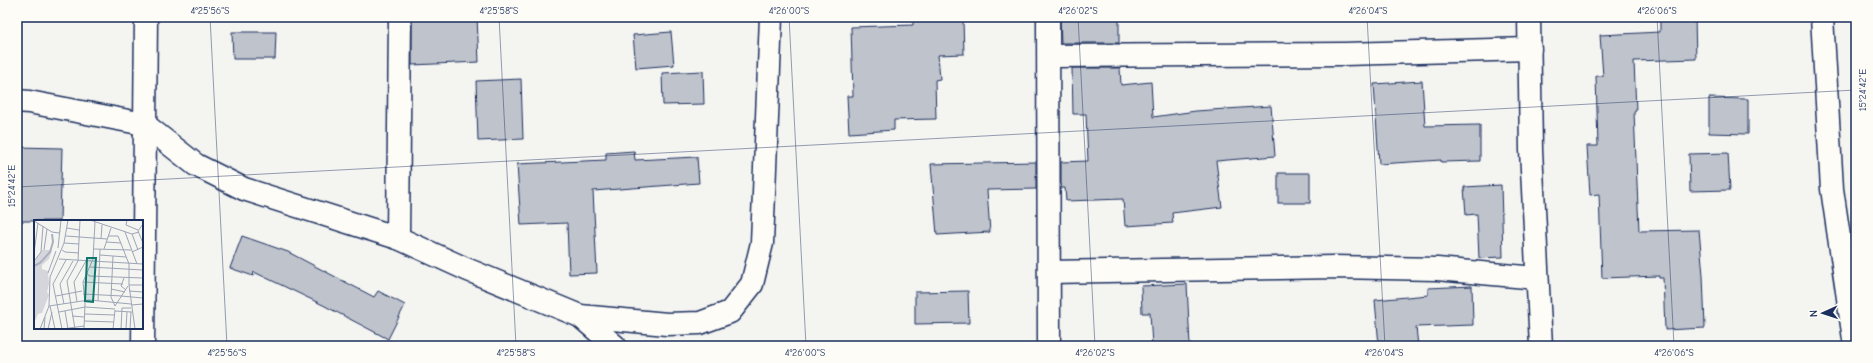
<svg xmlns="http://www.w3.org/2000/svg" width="1873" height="363" font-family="'Comic Neue',sans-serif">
  <rect width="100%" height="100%" fill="#f4f4f1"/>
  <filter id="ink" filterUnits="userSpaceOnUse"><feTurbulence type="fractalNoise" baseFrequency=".025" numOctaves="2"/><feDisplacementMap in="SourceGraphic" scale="8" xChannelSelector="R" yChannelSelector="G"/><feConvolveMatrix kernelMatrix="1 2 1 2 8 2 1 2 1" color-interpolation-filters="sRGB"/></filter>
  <g filter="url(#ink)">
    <g fill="#bfc3cc" stroke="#1b2f5e">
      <polygon points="412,17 477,17 479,62 412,65"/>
      <polygon points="913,17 948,17 948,20 963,20 964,54 938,55 940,79 935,80 936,119 894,120 894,130 849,133 847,96 853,96 851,27 913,25"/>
      <polygon points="1060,17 1119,17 1119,43 1061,43"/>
      <polygon points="1660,17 1695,17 1696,59 1634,61 1636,111 1634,112 1639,231 1699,230 1703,275 1705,328 1665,330 1663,278 1659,278 1659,276 1602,278 1599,194 1590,195 1587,146 1598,146 1596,76 1603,76 1600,35 1660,32"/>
      <polygon points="232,32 276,32 275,59 233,59"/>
      <polygon points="671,32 674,65 636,68 633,35"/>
      <polygon points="1072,68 1120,68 1121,85 1151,82 1153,117 1196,111 1271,106 1275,156 1216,161 1222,207 1172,213 1173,223 1125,226 1123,199 1066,201 1065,188 1061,188 1061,162 1088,161 1086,114 1073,114"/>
      <polygon points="703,71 704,104 663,105 662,73"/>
      <polygon points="521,79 523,139 478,141 476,81"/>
      <polygon points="1422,81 1425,126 1480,125 1480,161 1441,162 1441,160 1379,164 1374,84"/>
      <polygon points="1709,98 1748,99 1748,134 1709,133"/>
      <polygon points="17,147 62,148 60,221 17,221"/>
      <polygon points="634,151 635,160 697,157 699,183 593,191 597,273 569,274 567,223 521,225 517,164 606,160 606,153"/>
      <polygon points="1728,153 1730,190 1690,191 1689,154"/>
      <polygon points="1036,162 1036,189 987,190 990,232 937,235 931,164"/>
      <rect x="1278" y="173" width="32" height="30"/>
      <polygon points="1501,185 1503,257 1479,258 1477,214 1466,215 1464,187"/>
      <polygon points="242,236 288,252 374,297 378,291 405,305 388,339 323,305 254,272 253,276 230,268"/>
      <polygon points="1187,284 1190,346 1152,346 1150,313 1142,313 1141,286"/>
      <polygon points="1472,286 1473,325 1416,327 1418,346 1379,346 1375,300 1428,295 1428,288"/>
      <polygon points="968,291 969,323 915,324 915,292"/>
    </g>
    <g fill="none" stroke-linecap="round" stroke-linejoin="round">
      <defs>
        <g id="minor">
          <polyline points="1048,17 1049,346"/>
          <polyline points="1529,17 1531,150 1541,346"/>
          <polyline points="1822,17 1832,189 1855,346"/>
          <polyline points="1049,56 1344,54 1530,49"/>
          <polyline points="17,101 29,102 144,124 196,165 244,189 398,238 466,269 580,316 615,346"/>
          <polyline points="398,238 400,17"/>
          <polyline points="1050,272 1334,267 1437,269 1536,278"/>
          <polyline points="580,316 667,324 700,323 730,312 752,284 762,243 771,17"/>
          <polyline points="143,346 146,17"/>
        </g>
      </defs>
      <use href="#minor" stroke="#1b2f5e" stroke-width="25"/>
      <use href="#minor" stroke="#fdfcf7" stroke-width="22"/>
    </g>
  </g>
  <path fill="none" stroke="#1b2f5e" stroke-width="1" stroke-opacity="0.45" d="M210,17l17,329M499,17l17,329M789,17l17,329M1078,17l17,329M1367,17l18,329M1657,17l17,329M17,187l1839,-97"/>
  <g transform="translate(34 220)">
    <rect width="109" height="109" fill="#f4f4f1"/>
    <path d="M8,30h10l-3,9 -7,6v4l6,2 1,13 -2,8 2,3 -7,18 -4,1 -3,7 -1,8v-67z" fill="#d4d6db"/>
    <path fill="none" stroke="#aab0bf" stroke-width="2" d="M0,46l6,-3 10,-11 3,-10 -1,-8"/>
    <path fill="none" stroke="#9da5b6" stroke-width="1" d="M56,0l42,14 7,-2M93,0l-1,5 12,5M0,1l18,11 7,1 1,-2M109,4l-5,7 5,12M33,8l12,2M91,12l12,32M98,14l6,16M32,16l41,3M74,16h10l11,28v21l6,44M67,19l1,-14M72,22l15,1M30,23l15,1M24,28l3,-28M60,29l37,1M70,29l7,-21M10,30l3,-21M28,30l3,2 14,1M98,32l11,-5M0,33l4,-30M66,35l26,2M79,36l-2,41 4,9M25,39l84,5M0,41l7,-9 2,-26M56,47l53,3M14,53l8,-22M53,53l2,3 54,2M90,58l-3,8 5,4M49,62l40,2M19,64l9,45M19,64l13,-24M95,65h14M77,69l14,3M95,71l14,1M49,74l39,2M22,76l26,-5M87,76l22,2M64,81l2,-52M43,82l-3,-20 12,-21M30,84l-4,-20 13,-23M97,85l12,-1M15,86l40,-6 42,4M16,86l5,23M81,86l13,-20M31,91l3,18M81,91l17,1M25,92l26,-5 30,2M51,94l30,1M38,96l12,1M50,101l30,1M6,109l9,-23 1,-29 14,-34 4,-23M10,109l1,-12M14,109l4,-17M28,109l22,-3M41,109l-8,-48 11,-20 2,-41M50,109l1,-25 -2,-22 10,-23 2,-37M79,109l2,-19M87,109l1,-21h9M92,109l1,-17M96,109l1,-17"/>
    <path fill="#0f766e" fill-opacity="0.15" stroke="#0f766e" stroke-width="2" d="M53,38h9l-3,44 -8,-1z"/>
    <rect width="109" height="109" fill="none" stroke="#1b2f5e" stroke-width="2"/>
  </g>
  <rect width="1873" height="363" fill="none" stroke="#fdfcf7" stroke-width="44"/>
  <g transform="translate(1823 313) rotate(267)" stroke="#fdfcf7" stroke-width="3" paint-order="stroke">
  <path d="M0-3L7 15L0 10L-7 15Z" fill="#1b2f5e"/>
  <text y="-6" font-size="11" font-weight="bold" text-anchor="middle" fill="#1b2f5e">N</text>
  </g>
  <rect x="22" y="22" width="1829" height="319" fill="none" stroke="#1b2f5e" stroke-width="1.5"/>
  <g font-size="10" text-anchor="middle" fill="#1b2f5e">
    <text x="210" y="14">4°25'56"S</text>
    <text x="499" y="14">4°25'58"S</text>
    <text x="789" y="14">4°26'00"S</text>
    <text x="1078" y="14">4°26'02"S</text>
    <text x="1368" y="14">4°26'04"S</text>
    <text x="1657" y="14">4°26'06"S</text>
    <text transform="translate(1862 90) rotate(-90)" y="4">15°24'42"E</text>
    <text transform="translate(11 186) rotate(-90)" y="4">15°24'42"E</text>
    <text x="227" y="356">4°25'56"S</text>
    <text x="516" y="356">4°25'58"S</text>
    <text x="805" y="356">4°26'00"S</text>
    <text x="1095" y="356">4°26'02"S</text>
    <text x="1384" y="356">4°26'04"S</text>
    <text x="1674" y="356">4°26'06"S</text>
  </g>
</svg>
